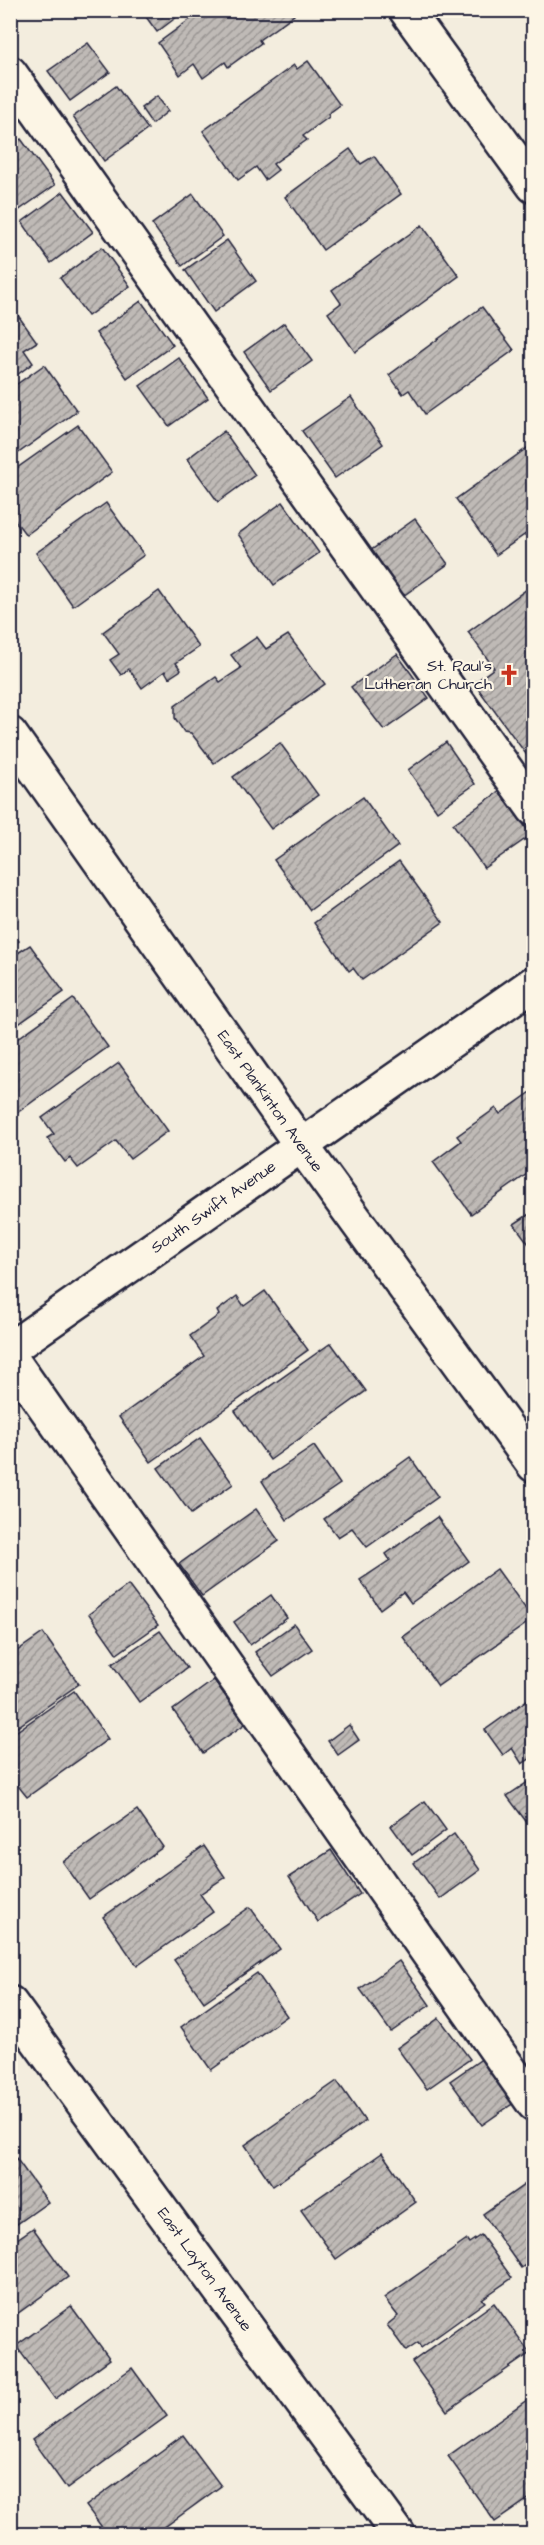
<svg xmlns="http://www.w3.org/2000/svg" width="544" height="2545" font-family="'Architects Daughter',sans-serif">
  <defs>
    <pattern id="building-hatch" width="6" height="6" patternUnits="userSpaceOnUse" patternTransform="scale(1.5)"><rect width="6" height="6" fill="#bfbab6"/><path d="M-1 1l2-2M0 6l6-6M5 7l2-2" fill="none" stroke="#9b9795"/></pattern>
  </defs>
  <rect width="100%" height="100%" fill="#f3edde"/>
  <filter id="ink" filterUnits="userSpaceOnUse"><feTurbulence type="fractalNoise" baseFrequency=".0167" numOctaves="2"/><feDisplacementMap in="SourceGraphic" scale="12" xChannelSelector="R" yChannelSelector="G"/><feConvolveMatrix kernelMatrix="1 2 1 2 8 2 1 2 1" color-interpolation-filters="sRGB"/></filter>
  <g filter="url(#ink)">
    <g fill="url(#building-hatch)" stroke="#22223b" stroke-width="1.5">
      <polygon points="141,10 186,10 157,32"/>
      <polygon points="203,10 291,10 294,15 259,40 261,43 228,67 225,62 203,78 194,64 180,75 158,43"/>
      <polygon points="88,43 110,72 70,101 48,71"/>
      <polygon points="308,61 340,105 328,114 329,117 303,136 307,140 273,164 278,170 265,180 256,167 238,180 203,131 294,65 297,69"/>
      <polygon points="116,86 148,129 104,161 73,117"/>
      <polygon points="157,96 168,111 152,124 141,108"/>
      <polygon points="21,139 55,185 15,213 10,207 10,147"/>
      <polygon points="350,149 361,164 374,156 401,194 323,250 285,197"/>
      <polygon points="63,192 93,232 51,263 22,222"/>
      <polygon points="193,194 223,236 182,266 152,224"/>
      <polygon points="422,225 459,276 355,352 328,313 341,303 332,290"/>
      <polygon points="227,240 256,281 214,312 185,270"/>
      <polygon points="102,247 130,286 88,316 60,278"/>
      <polygon points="141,301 173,345 127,378 96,333"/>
      <polygon points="482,307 514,350 425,414 409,390 403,394 389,375"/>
      <polygon points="17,314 37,342 24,350 33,363 10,380 10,319"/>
      <polygon points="284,323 312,361 271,390 244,352"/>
      <polygon points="179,358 208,398 169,426 140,386"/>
      <polygon points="44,365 77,411 10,459 10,389"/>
      <polygon points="351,397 383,444 335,478 302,431"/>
      <polygon points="78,425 112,472 26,535 10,514 10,473"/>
      <polygon points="224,431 255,475 218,502 187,459"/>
      <polygon points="534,443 534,528 496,555 456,499"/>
      <polygon points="283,502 319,553 274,585 238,534"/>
      <polygon points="106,503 144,555 73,606 36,553"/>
      <polygon points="415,519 448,564 403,596 370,551"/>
      <polygon points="534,584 534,765 474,683 494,668 468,632"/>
      <polygon points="159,591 199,647 176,663 181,670 169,678 165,671 142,688 129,669 121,675 110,660 119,654 103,632"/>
      <polygon points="288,635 325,684 214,763 191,733 184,732 175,718 175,706 216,677 220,682 241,668 231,655 257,637 266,649"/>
      <polygon points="397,654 429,698 384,730 351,687"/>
      <polygon points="446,742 475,784 437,811 408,770"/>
      <polygon points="280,743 318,795 271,829 233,777"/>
      <polygon points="500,791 531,835 484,868 453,824"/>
      <polygon points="363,797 398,846 310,910 274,860"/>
      <polygon points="399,861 443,922 362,980 353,968 349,971 314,923"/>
      <polygon points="10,907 19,918 10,924"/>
      <polygon points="10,930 19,941 10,947"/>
      <polygon points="30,945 64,992 10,1030 10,958"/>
      <polygon points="73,999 108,1047 17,1113 10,1103 10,1044"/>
      <polygon points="119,1063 168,1131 130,1159 116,1141 78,1168 70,1158 65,1162 47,1138 54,1134 42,1118"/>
      <polygon points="534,1090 534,1169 471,1214 433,1162 461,1141 457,1136 496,1108 500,1114"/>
      <polygon points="534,1211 534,1251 514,1224"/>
      <polygon points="265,1291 308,1350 151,1462 119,1417 204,1356 190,1336 219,1315 217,1311 237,1296 244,1306"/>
      <polygon points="331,1343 366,1391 270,1460 235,1411"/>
      <polygon points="200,1438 233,1484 191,1514 158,1468"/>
      <polygon points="314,1446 340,1484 287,1520 262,1481"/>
      <polygon points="410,1457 438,1497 367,1547 352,1528 338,1537 324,1519"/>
      <polygon points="256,1509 279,1541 202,1596 179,1564"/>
      <polygon points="437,1517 469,1561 411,1603 403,1592 380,1609 360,1580 390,1560 386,1554"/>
      <polygon points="497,1569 533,1619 438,1686 403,1637"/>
      <polygon points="128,1585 158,1625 117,1654 89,1614"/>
      <polygon points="271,1595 287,1618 250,1645 234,1622"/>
      <polygon points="294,1624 312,1649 273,1676 255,1652"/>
      <polygon points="160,1631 187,1668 139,1702 112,1664"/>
      <polygon points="43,1633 79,1684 10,1732 10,1656"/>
      <polygon points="214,1680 245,1724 203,1753 173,1710"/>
      <polygon points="74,1691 108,1739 27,1797 10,1776 10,1736"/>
      <polygon points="534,1695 534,1756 522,1764 512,1748 503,1755 485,1730"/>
      <polygon points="349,1725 359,1740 338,1755 328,1741"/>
      <polygon points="534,1778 534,1832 507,1796"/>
      <polygon points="425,1801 446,1830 412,1855 391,1826"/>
      <polygon points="137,1810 163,1847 89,1899 63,1862"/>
      <polygon points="454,1834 480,1870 440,1899 414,1863"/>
      <polygon points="204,1846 225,1877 200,1894 213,1912 137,1966 103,1917"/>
      <polygon points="331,1850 360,1894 318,1922 289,1877"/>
      <polygon points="250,1907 280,1949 204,2002 174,1960"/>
      <polygon points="399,1961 430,2005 391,2032 360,1989"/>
      <polygon points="257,1973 287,2016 211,2070 181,2027"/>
      <polygon points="439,2018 470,2059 427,2089 397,2048"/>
      <polygon points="486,2056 518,2100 482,2125 450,2081"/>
      <polygon points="337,2081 365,2121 273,2186 245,2145"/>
      <polygon points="382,2153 416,2202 336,2259 301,2210"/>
      <polygon points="13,2154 48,2202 10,2229 10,2156"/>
      <polygon points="531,2180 534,2183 534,2260 521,2268 483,2214"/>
      <polygon points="33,2228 68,2277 10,2319 10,2244"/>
      <polygon points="481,2235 512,2278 482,2299 485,2302 421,2348 418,2343 406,2351 387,2325 398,2316 384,2298 467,2240 469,2243"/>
      <polygon points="494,2303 530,2353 447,2411 412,2362"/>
      <polygon points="71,2306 110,2359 55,2399 16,2346"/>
      <polygon points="132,2368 167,2416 67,2489 32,2440"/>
      <polygon points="534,2395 534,2495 495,2522 448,2456"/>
      <polygon points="183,2435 221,2486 155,2534 107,2534 86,2506"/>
      <polygon points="10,2506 16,2514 10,2518"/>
    </g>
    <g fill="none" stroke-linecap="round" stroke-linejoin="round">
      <defs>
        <g id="minor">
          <polyline points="406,10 534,186"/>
          <polyline points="10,73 534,809"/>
          <path id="s1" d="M10,734l291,411 233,320"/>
          <path id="s2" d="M10,1349l524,-366"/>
          <polyline points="10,1357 534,2104"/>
        </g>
        <g id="major">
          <path id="s3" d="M10,2003l388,531"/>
        </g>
      </defs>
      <use href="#minor" stroke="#22223b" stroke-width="38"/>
      <use href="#major" stroke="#22223b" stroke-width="38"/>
      <use href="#minor" stroke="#fcf5e5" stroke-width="33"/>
      <use href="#major" stroke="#fcf5e5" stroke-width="33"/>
    </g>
  </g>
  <defs>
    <symbol id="church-bare" viewBox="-9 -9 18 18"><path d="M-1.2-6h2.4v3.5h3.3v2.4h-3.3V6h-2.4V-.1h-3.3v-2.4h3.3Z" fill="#c8321e" stroke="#fcf5e5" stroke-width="2.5" paint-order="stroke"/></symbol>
  </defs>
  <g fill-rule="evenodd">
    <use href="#church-bare" x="494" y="660" width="30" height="30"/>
  </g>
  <g text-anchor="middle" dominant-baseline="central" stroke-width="4.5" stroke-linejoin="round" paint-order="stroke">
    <g font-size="16" fill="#22223b" stroke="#fcf5e5" text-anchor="end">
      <text x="492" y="666">St. Paul's<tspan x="492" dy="18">Lutheran Church</tspan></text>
    </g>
    <g font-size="16" fill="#22223b" stroke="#fcf5e5">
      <text stroke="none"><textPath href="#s1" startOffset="450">East Plankinton Avenue</textPath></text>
      <text stroke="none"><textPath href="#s2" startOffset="248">South Swift Avenue</textPath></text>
      <text stroke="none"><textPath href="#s3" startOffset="330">East Layton Avenue</textPath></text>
    </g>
  </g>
  <rect width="544" height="2545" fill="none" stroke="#fcf5e5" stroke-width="36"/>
  <rect x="18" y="18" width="508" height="2509" fill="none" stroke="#22223b" stroke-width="2" filter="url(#ink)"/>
</svg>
